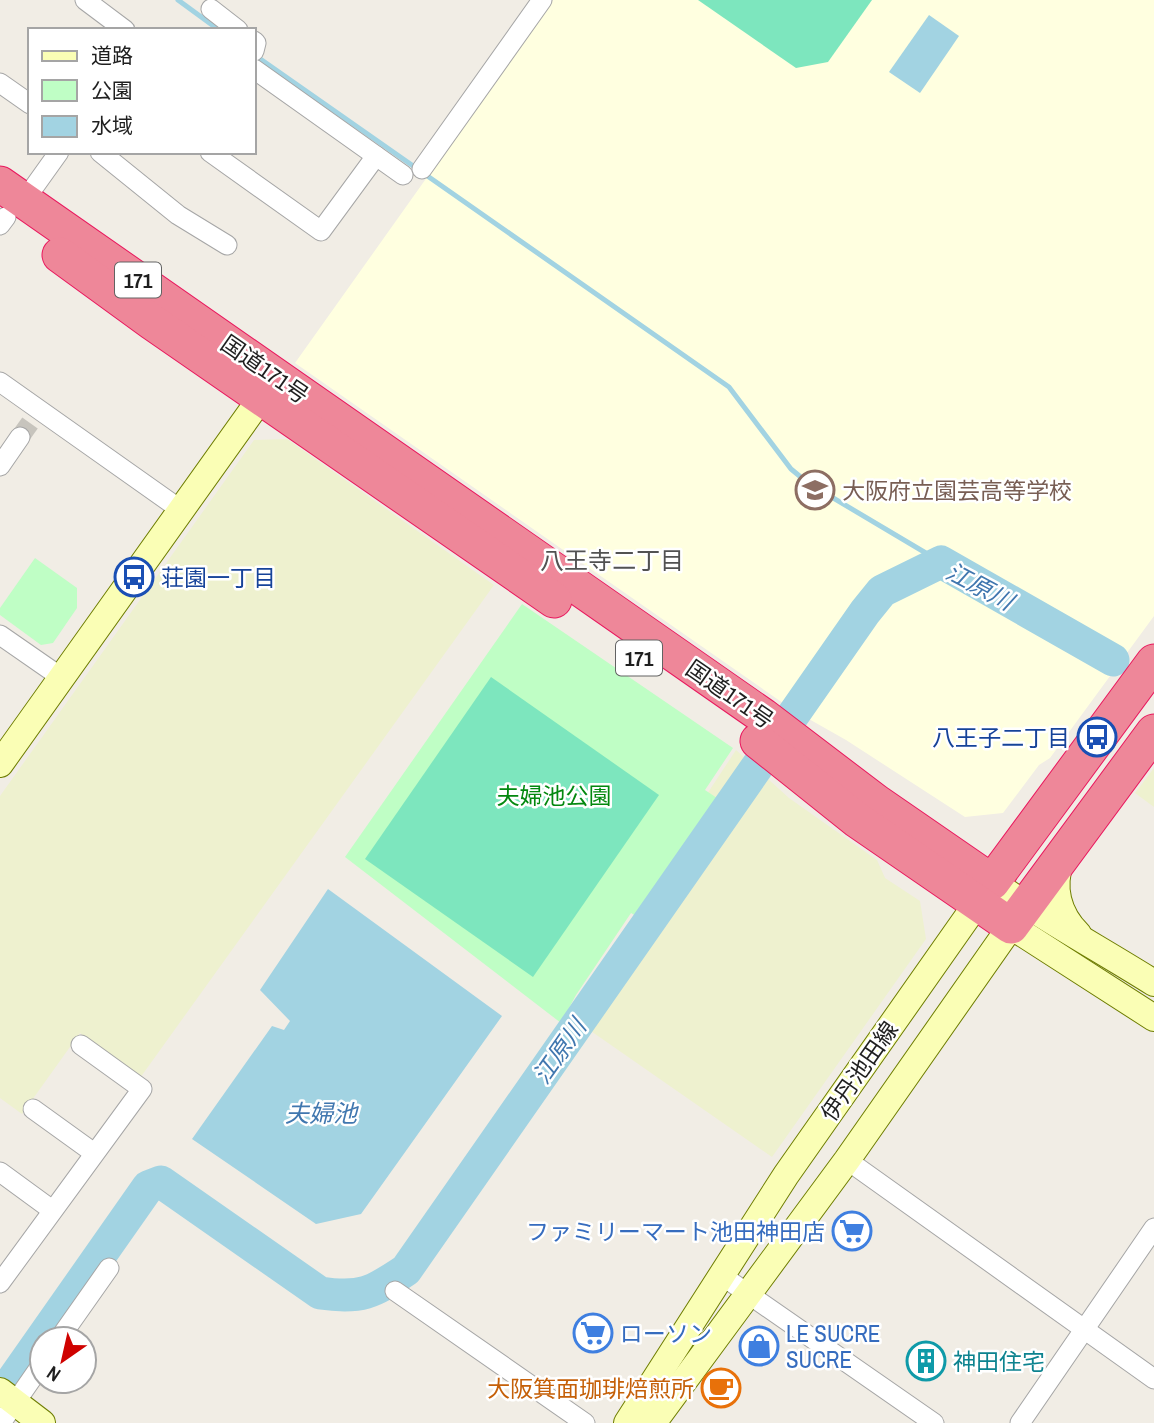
<svg xmlns="http://www.w3.org/2000/svg" width="1154" height="1423" font-family="'Archivo Narrow','Noto Sans JP',sans-serif">
  <rect width="100%" height="100%" fill="#f1ede5"/>
  <polygon fill="#ffffe0" points="553,0 1154,0 1154,616 1050,758 1039,765 1003,813 965,817 846,740 793,710 295,363"/>
  <g fill="#eef1cf">
    <polygon points="287,439 494,585 140,1078 80,1033 22,1114 0,1098 0,796 254,440"/>
    <polygon points="736,750 789,798 877,860 885,878 920,901 926,939 772,1157 575,1020 723,806 707,794"/>
    <polygon points="1154,768 1154,807 1135,793"/>
  </g>
  <g fill="#bffec5">
    <polygon points="35,558 77,588 77,608 53,643 41,645 0,615 0,608"/>
    <polygon points="522,604 733,748 705,790 717,798 636,916 631,913 576,995 561,1023 345,857"/>
  </g>
  <g fill="#7de6be">
    <polygon points="698,0 872,0 828,62 796,68"/>
    <polygon points="491,677 659,795 533,977 365,859"/>
  </g>
  <g fill="#a2d3e2">
    <polygon points="929,15 959,36 920,93 889,72"/>
    <polygon points="328,889 502,1016 361,1214 316,1224 192,1139 272,1026 284,1030 290,1021 260,990"/>
  </g>
  <g fill="none" stroke-linecap="round" stroke-linejoin="round">
    <g stroke="#a2d3e2" stroke-width="5">
      <polyline points="178,0 219,30"/>
      <polyline points="256,56 729,387 791,469 808,483 941,562"/>
    </g>
    <path stroke="#a2d3e2" stroke-width="33" d="M0,1398l148,-211 13,-5 159,111c41,6 52,0 86,-23l459,-658 17,-21 59,-29 172,98"/>
    <polyline stroke="#c7c4bd" stroke-width="19" stroke-dasharray="19 10" stroke-linecap="butt" points="20,437 30,423"/>
    <defs>
      <g id="street">
        <polyline points="85,0 125,30"/>
        <polyline points="211,9 238,30"/>
        <polyline points="254,41 256,43 254,51"/>
        <polyline points="254,69 403,175"/>
        <polyline points="0,83 30,104"/>
        <polyline points="100,152 178,215 227,245"/>
        <polyline points="210,152 321,231 376,156"/>
        <polyline points="422,169 542,0"/>
        <polyline points="24,201 59,152"/>
        <polyline points="0,225 6,217"/>
        <polyline points="0,382 181,510"/>
        <polyline points="0,466 20,437"/>
        <polyline points="0,635 62,678"/>
        <polyline points="33,1109 94,1153"/>
        <polyline points="847,1160 1154,1379"/>
        <polyline points="0,1172 52,1210"/>
        <polyline points="721,1275 934,1423"/>
        <polyline points="0,1283 142,1089 81,1045"/>
        <polyline points="395,1291 585,1423"/>
        <polyline points="59,1339 109,1268"/>
        <polyline points="1,1423 42,1364"/>
        <polyline points="1020,1423 1154,1228"/>
      </g>
      <g id="secondary">
        <polyline points="0,764 271,384"/>
        <path d="M1061,861c-10,26 -3,53 17,73"/>
        <polyline points="0,1391 42,1423"/>
        <path d="M627,1423l159,-248 206,-293c52,37 108,67 162,101"/>
        <polyline points="653,1423 847,1160 1011,926 1154,1018"/>
      </g>
      <g id="highway">
        <polyline points="0,184 763,716 876,802 992,882 1154,662"/>
        <polyline points="60,255 152,322 554,600"/>
        <polyline points="758,741 857,820 1011,926 1154,732"/>
      </g>
    </defs>
    <use href="#street" stroke="#a6a6a6" stroke-width="21"/>
    <use href="#secondary" stroke="#6e7d00" stroke-width="28"/>
    <use href="#highway" stroke="#e9185e" stroke-width="37"/>
    <use href="#street" stroke="#fff" stroke-width="19"/>
    <use href="#secondary" stroke="#fafeb5" stroke-width="26"/>
    <use href="#highway" stroke="#ee8799" stroke-width="35"/>
  </g>
  <defs>
    <symbol id="school-ring" viewBox="-11 -11 22 22"><circle r="9.5" fill="#fff" stroke="#8d6e63" stroke-width="1.5"/><path d="M0-5L7-2L0 1L-7-2ZM-4 1L0 2.5L4 1V4Q0 6-4 4Z" fill="#8d6e63"/></symbol>
    <symbol id="bus-ring" viewBox="-11 -11 22 22"><circle r="9.5" fill="#fff" stroke="#1a4fb4" stroke-width="1.5"/><path d="M-5-6H5V4H4V6H2V4H-2V6H-4V4H-5ZM-3.5-4V0h7V-4ZM-3.5 1.2v1.5H-2V1.2ZM2 1.2v1.5H3.5V1.2Z" fill="#1a4fb4"/></symbol>
    <symbol id="supermarket-ring" viewBox="-11 -11 22 22"><circle r="9.5" fill="#fff" stroke="#3f7fe0" stroke-width="1.5"/><path d="M-6-5.5h2.5l.6 2H6L4.5 2H-2.5L-4.4-4H-6ZM-1.5 3.2a1.3 1.3 0 1 0 .1 0ZM3 3.2a1.3 1.3 0 1 0 .1 0Z" fill="#3f7fe0"/></symbol>
    <symbol id="shop-ring" viewBox="-11 -11 22 22"><circle r="9.5" fill="#fff" stroke="#3f7fe0" stroke-width="1.5"/><path d="M-5-2.5h2.3a2.7 3.5 0 0 1 5.4 0H5L5.5 6h-11ZM-1.5-2.5h3a1.5 2.3 0 0 0-3 0Z" fill="#3f7fe0"/></symbol>
    <symbol id="building-ring" viewBox="-11 -11 22 22"><circle r="9.5" fill="#fff" stroke="#0f9aa8" stroke-width="1.5"/><path d="M-4-6H4V6H1V3H-1V6H-4ZM-2.5-4.3h1.7v1.8h-1.7ZM.8-4.3h1.7v1.8H.8ZM-2.5-1h1.7V.8h-1.7ZM.8-1h1.7V.8H.8Z" fill="#0f9aa8"/></symbol>
    <symbol id="cafe-ring" viewBox="-11 -11 22 22"><circle r="9.5" fill="#fff" stroke="#e8710a" stroke-width="1.5"/><path d="M-5.5-4.5H6V0H3Q3 3.5 0 3.5H-2.5Q-5.5 3.5-5.5 0ZM3-3.2v2h1.7v-2ZM-6 4.5H4V6H-6Z" fill="#e8710a"/></symbol>
  </defs>
  <g fill-rule="evenodd">
    <use href="#school-ring" x="793" y="468" width="44" height="44"/>
    <use href="#bus-ring" x="112" y="555" width="44" height="44"/>
    <use href="#bus-ring" x="1075" y="715" width="44" height="44"/>
    <use href="#supermarket-ring" x="830" y="1209" width="44" height="44"/>
    <use href="#supermarket-ring" x="571" y="1311" width="44" height="44"/>
    <use href="#shop-ring" x="737" y="1324" width="44" height="44"/>
    <use href="#building-ring" x="904" y="1339" width="44" height="44"/>
    <use href="#cafe-ring" x="699" y="1366" width="44" height="44"/>
  </g>
  <g text-anchor="middle" dominant-baseline="central" stroke-width="5" stroke-linejoin="round" paint-order="stroke">
    <g fill="#fff" stroke="#626262" stroke-width="2">
      <rect x="115" y="262.5" width="46" height="35" rx="5"/>
      <rect x="616" y="640.5" width="46" height="35" rx="5"/>
    </g>
    <g font-size="21" font-weight="bold" fill="#1f1f1f">
      <text x="138" y="280">171</text>
      <text x="639" y="658">171</text>
    </g>
    <g font-size="23" fill="#1f1f1f" stroke="#fff">
      <text transform="translate(265 369) rotate(35)">国道171号</text>
      <text transform="translate(730 694) rotate(35)">国道171号</text>
      <text transform="translate(859 1071) rotate(-55)">伊丹池田線</text>
    </g>
    <g font-size="23" fill="#785e54" stroke="#fff" text-anchor="start">
      <text x="842" y="490">大阪府立園芸高等学校</text>
    </g>
    <g font-size="23" fill="#164399" stroke="#fff" text-anchor="start">
      <text x="161" y="577">荘園一丁目</text>
      <text x="1070" y="737" text-anchor="end">八王子二丁目</text>
    </g>
    <g font-size="23" fill="#03880f" stroke="#fff">
      <text x="554" y="795">夫婦池公園</text>
    </g>
    <g font-size="23" fill="#366cbe" stroke="#fff" text-anchor="start">
      <text x="825" y="1231" text-anchor="end">ファミリーマート池田神田店</text>
      <text x="620" y="1333">ローソン</text>
      <text x="786" y="1333">LE SUCRE<tspan x="786" dy="26">SUCRE</tspan></text>
    </g>
    <g font-size="23" fill="#0d838f" stroke="#fff" text-anchor="start">
      <text x="953" y="1361">神田住宅</text>
    </g>
    <g font-size="23" fill="#c56008" stroke="#fff" text-anchor="end">
      <text x="694" y="1388">大阪箕面珈琲焙煎所</text>
    </g>
    <g font-size="24" fill="#525252" stroke="#fff">
      <text x="612" y="560">八王寺二丁目</text>
    </g>
    <g font-size="24" font-style="italic" fill="#4077af" stroke="#fff">
      <text transform="translate(980 586) rotate(28)">江原川</text>
      <text transform="translate(559 1051) rotate(-55)">江原川</text>
      <text x="321" y="1113">夫婦池</text>
    </g>
  </g>
  <rect x="28" y="28" width="228" height="126" fill="#ffffff" stroke="#a5a5a5" stroke-width="2"/>
  <rect x="42" y="51" width="35" height="10" fill="#fafeb5" stroke="#a5a5a5" stroke-width="2"/>
  <text x="91" y="63" font-size="21" fill="#1f1f1f">道路</text>
  <rect x="42" y="80" width="35" height="21" fill="#bffec5" stroke="#a5a5a5" stroke-width="2"/>
  <text x="91" y="98" font-size="21" fill="#1f1f1f">公園</text>
  <rect x="42" y="116" width="35" height="21" fill="#a2d3e2" stroke="#a5a5a5" stroke-width="2"/>
  <text x="91" y="133" font-size="21" fill="#1f1f1f">水域</text>
  <g transform="translate(63 1360) rotate(214)"><circle r="33" fill="#ffffff" stroke="#a5a5a5" stroke-width="2"/>
  <path d="M0-5L12 26L0 18L-12 26Z" fill="#cf0200"/>
  <text y="-10" font-size="19" font-weight="bold" text-anchor="middle" fill="#1f1f1f">N</text>
  </g>
</svg>
